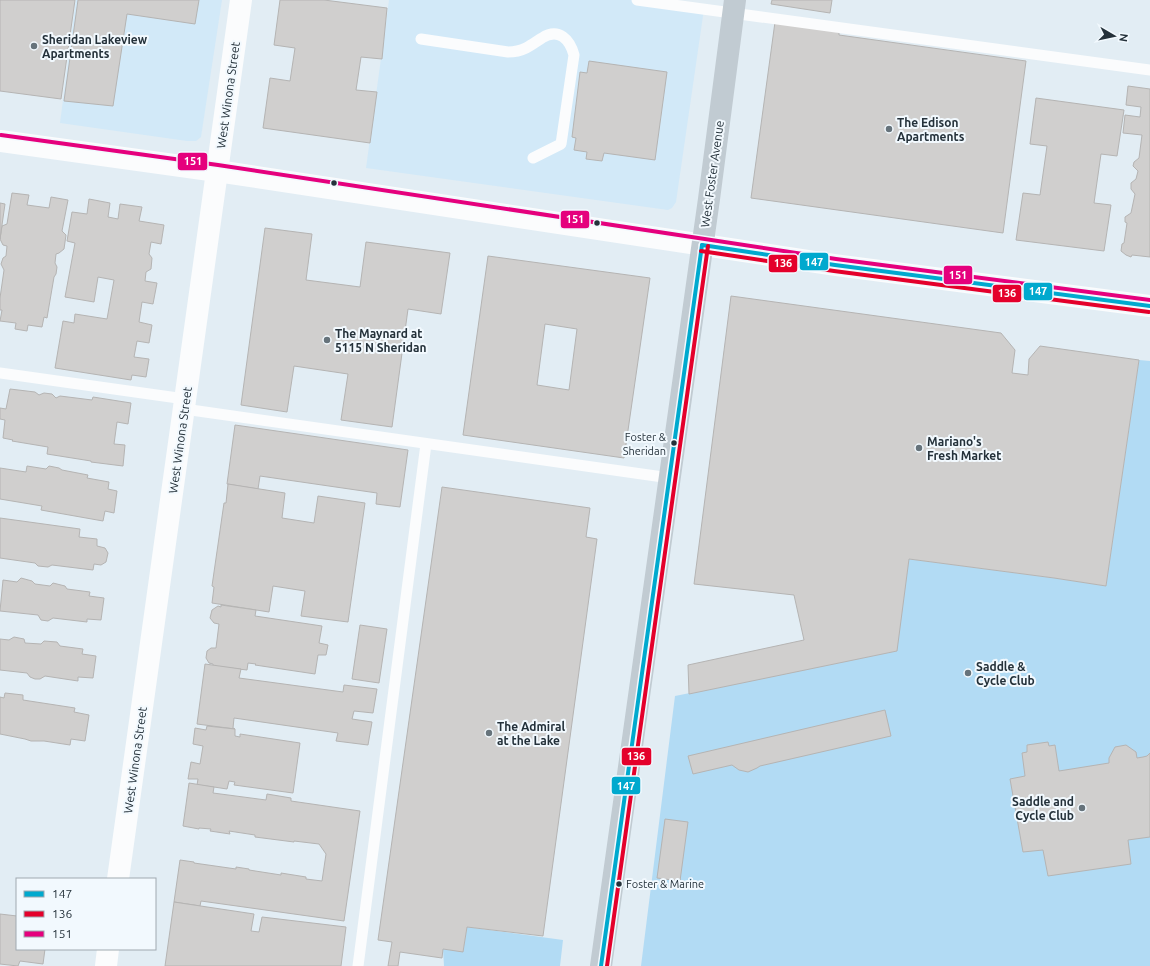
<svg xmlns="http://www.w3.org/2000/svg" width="1150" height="966" font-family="Ubuntu,sans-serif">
  <rect width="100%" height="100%" fill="#e2edf4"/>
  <g fill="#d2e9f8">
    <polygon points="76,0 222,0 201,137 196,141 187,141 60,123"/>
    <polygon points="389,0 637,0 704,9 676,202 672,208 668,210 366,168"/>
  </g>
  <g fill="#b2dbf4">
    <polygon points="1139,360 1150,361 1150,966 641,966 675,696 896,651 909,559 1054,578 1106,586"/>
    <polygon points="467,927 563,940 560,966 444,966 443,949 463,951"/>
  </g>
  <g fill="#d0cfce" stroke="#b5b4b3" fill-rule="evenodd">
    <polygon points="0,0 75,0 61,99 0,91"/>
    <polygon points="78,0 199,0 195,24 127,14 113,106 64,101"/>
    <polygon points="280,0 324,0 387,8 382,59 361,57 356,90 377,92 370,143 263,128 270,78 290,81 295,48 274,45"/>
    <polygon points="772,0 832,0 830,13 771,4"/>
    <polygon points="775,22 839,32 839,35 1026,61 1003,233 751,198"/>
    <polygon points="589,61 667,72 655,160 604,153 602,161 586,159 587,152 574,150 576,138 572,137 580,72 587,73"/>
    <polygon points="1128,86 1150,89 1150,257 1132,255 1131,257 1126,255 1121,251 1122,244 1124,243 1127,223 1125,222 1125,217 1131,213 1135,194 1131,189 1131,183 1136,179 1138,171 1133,166 1134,162 1139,158 1142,135 1123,133 1125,115 1140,117 1141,107 1126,105"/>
    <polygon points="1036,98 1124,110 1117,156 1101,154 1094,203 1111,205 1104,251 1016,240 1023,193 1040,195 1047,146 1030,144"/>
    <polygon points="12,193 29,195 27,205 49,208 51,197 68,200 62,231 66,235 64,249 59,253 56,254 55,263 57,267 56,274 54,277 47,318 44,317 42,327 28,325 27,331 15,329 16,323 0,321 2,310 0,310 0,298 4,270 1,264 3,258 6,256 7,246 3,245 0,239 2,226 7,224"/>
    <polygon points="89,199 110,203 108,217 118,219 120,204 142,207 139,221 164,225 161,244 151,242 149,254 152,258 151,269 146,272 145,281 157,283 153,304 142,302 139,322 152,325 149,343 137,341 134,357 149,359 146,377 132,375 131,380 55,368 63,321 74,323 75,314 107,319 114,280 98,277 94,302 65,297 75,243 67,241 72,212 87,214"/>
    <polygon points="0,203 5,204 0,239"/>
    <polygon points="265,228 312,234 306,280 360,287 366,242 450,253 441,314 408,309 392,427 341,420 348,374 294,366 287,412 241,405"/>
    <path d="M488,256l162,22 -26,180 -161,-23zM545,324l32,5 -8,61 -32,-5z"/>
    <polygon points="731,296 1001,333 1015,350 1012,373 1028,375 1029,359 1040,346 1139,360 1106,586 1054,578 909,559 897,651 689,694 688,665 804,640 794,595 694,584"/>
    <polygon points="10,389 35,392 39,395 44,393 52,394 56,398 60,396 92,400 93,397 131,403 128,424 117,422 114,444 125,445 123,466 91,462 91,461 47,454 48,447 12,441 13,440 3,438 5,420 0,419 0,408 6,409"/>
    <polygon points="235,425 408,450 400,507 376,504 377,493 260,476 258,489 227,484"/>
    <polygon points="27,466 46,469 49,466 59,468 62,470 88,475 87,478 109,482 108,489 117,491 114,513 105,511 103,521 41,510 42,506 0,499 0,468 26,472"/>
    <polygon points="228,484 285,493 282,518 314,523 318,496 365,503 348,622 301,616 305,591 273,586 269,612 212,603 214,587 212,586 224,503 226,503"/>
    <polygon points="442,487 590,508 586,537 597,539 543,936 467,927 463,952 443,949 442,958 400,952 398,966 388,966 392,942 378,940"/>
    <polygon points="0,518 80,529 79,537 97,539 97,546 105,548 108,553 106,562 101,565 94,564 93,570 52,565 48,567 38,566 35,563 0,558"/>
    <polygon points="21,578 32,581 35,584 50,586 53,583 65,586 67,589 90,592 89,596 104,598 101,620 87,619 87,622 53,618 48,621 41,620 38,615 0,611 3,580 17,582"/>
    <polygon points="221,605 256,610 255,616 322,626 319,643 328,645 326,655 318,655 315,674 255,665 256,664 248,663 247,670 213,666 213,664 209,663 206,658 207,651 211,648 216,648 219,624 214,623 210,618 212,610 218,606 221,607"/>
    <polygon points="360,625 387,629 379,683 352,679"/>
    <polygon points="14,637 24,639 25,643 41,644 44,641 57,642 60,646 83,649 82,654 96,656 93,678 78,677 78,681 45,676 40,679 35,679 30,677 27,673 0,670 0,639 9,640"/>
    <polygon points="205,664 241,669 239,678 343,692 344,685 377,689 373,713 354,711 352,719 372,722 368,745 336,741 338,733 234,718 233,728 235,729 197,724"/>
    <polygon points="5,693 23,695 23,700 75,708 74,712 89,715 85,741 71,739 70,745 44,741 31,741 25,739 0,734 0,697 4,698"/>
    <polygon points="885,710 891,736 760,766 757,768 748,772 739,770 732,765 693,774 688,756"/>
    <polygon points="207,726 235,729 235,736 240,737 240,734 300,743 293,793 234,785 235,782 229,781 227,789 214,787 197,785 198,779 188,779 191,762 200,764 203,746 193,744 195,728 206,730"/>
    <polygon points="1048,742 1049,746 1055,745 1059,771 1109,763 1109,758 1115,747 1126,745 1136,752 1137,758 1143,757 1147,756 1150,753 1150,837 1128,840 1131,864 1048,876 1043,850 1023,852 1010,779 1025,776 1022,753 1027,752 1027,745"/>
    <polygon points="189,783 214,787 213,793 266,800 267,794 291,798 291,801 360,811 344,921 201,901 200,906 174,902 180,860 194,862 194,863 236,869 236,867 249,869 249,870 281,875 281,873 306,877 306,879 322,881 326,854 319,844 294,841 294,842 255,837 255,835 229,831 230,834 210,831 211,829 199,828 199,829 183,826"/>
    <polygon points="665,819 688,822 680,881 657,878"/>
    <polygon points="174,902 254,914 251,931 259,932 262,917 346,927 341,966 165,966"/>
    <polygon points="0,914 17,916 17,949 45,949 43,964 20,961 18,966 0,964"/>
  </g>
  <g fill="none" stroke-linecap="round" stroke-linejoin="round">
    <g stroke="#fbfcfd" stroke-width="11">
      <polyline points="637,0 1150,70"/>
      <path d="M421,39l87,13c6,0 12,-1 18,-4 6,-3 11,-7 16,-10 17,-11 28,2 32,17l-13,89 -28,14"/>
      <polyline points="0,373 185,399"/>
      <polyline points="184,409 670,478"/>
      <polyline points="358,966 426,444"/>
    </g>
    <g stroke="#fbfcfd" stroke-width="22">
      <polyline points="118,879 241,0"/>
      <polyline points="106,966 108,949"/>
    </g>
    <polyline stroke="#fbfcfd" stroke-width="22" points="0,141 217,171 835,265 1150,306"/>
    <polyline stroke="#c1cbd2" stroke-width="22" points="601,966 709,199 735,0"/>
    <defs>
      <g id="bus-1">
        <polyline points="702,245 835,265 1150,306"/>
        <polyline points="601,966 702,245"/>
      </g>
      <g id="bus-2">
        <polyline points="701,251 834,271 1149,312"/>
        <polyline points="607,966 708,246"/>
      </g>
      <polyline id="bus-3" points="1,135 218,165 836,259 1150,300"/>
    </defs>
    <use href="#bus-1" stroke="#f2f9fe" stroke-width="7"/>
    <use href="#bus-2" stroke="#f2f9fe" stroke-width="7"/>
    <use href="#bus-3" stroke="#f2f9fe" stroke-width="7"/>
    <use href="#bus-1" stroke="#00a9ce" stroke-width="4"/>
    <use href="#bus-2" stroke="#e4002b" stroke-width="4"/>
    <use href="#bus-3" stroke="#e5007d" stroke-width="4"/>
  </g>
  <g fill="#66737b" stroke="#f2f9fe" stroke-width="1.5">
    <circle cx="34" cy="46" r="4"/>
    <circle cx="889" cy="129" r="4"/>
    <circle cx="327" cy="340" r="4"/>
    <circle cx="919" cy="448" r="4"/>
    <circle cx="968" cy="673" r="4"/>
    <circle cx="489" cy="733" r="4"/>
    <circle cx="1082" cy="808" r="4"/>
  </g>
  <g fill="#24313a" stroke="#f2f9fe" stroke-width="1.5">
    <circle cx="334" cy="183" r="3.5"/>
    <circle cx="597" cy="223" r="3.5"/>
    <circle cx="674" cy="443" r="3.5"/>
    <circle cx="619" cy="884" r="3.5"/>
  </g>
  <g text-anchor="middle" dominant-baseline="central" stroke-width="4" stroke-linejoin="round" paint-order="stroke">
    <g font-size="11" fill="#24313a" stroke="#f2f9fe" text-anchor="end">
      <text x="666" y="437">Foster &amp;<tspan x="666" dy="14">Sheridan</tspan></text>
      <text x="626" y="884" text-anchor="start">Foster &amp; Marine</text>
    </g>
    <g font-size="12" font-weight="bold" fill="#24313a" stroke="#f2f9fe" text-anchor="start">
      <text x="42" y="39">Sheridan Lakeview<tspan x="42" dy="14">Apartments</tspan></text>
      <text x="897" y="122">The Edison<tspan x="897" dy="14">Apartments</tspan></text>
      <text x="335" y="333">The Maynard at<tspan x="335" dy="14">5115 N Sheridan</tspan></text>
      <text x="927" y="441">Mariano's<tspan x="927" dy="14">Fresh Market</tspan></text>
      <text x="976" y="666">Saddle &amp;<tspan x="976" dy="14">Cycle Club</tspan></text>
      <text x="497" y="726">The Admiral<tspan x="497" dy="14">at the Lake</tspan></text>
      <text x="1074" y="801" text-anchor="end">Saddle and<tspan x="1074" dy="14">Cycle Club</tspan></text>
    </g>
    <g font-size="12" fill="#24313a" stroke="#f2f9fe">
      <text transform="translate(228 95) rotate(-82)">West Winona Street</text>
      <text transform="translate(712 174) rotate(-82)">West Foster Avenue</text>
      <text transform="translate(180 440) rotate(-82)">West Winona Street</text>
      <text transform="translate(135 760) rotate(-82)">West Winona Street</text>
    </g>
  </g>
  <g stroke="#f2f9fe" stroke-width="1.5">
    <rect x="177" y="152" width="31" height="19" rx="4" fill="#e5007d"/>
    <rect x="560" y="210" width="30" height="19" rx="4" fill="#e5007d"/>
    <rect x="799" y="252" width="30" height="19" rx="4" fill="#00a9ce"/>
    <rect x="768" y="254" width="30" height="19" rx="4" fill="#e4002b"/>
    <rect x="943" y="265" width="30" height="20" rx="4" fill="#e5007d"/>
    <rect x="1023" y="282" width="30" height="19" rx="4" fill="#00a9ce"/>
    <rect x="992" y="284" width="30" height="19" rx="4" fill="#e4002b"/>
    <rect x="621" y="747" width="31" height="19" rx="4" fill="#e4002b"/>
    <rect x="611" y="776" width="30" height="19" rx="4" fill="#00a9ce"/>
  </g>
  <g font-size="11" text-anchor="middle" font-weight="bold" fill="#fff">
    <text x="193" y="165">151</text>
    <text x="575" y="223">151</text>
    <text x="814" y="266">147</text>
    <text x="783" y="267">136</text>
    <text x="958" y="279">151</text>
    <text x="1038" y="295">147</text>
    <text x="1007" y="297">136</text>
    <text x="636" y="760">136</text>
    <text x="626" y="790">147</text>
  </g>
  <rect x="16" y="878" width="140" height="72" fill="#f2f9fe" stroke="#a0a9b0"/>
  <rect x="24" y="891" width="20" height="6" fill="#00a9ce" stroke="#a0a9b0"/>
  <text x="52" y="898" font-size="12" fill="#24313a">147</text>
  <rect x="24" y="911" width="20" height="6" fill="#e4002b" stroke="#a0a9b0"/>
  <text x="52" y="918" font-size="12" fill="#24313a">136</text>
  <rect x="24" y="931" width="20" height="6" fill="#e5007d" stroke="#a0a9b0"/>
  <text x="52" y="938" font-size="12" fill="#24313a">151</text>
  <g transform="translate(1114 36) rotate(99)" stroke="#f2f9fe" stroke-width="3" paint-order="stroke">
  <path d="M0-3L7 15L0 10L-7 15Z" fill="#24313a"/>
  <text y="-6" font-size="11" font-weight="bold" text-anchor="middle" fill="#24313a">N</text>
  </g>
</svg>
